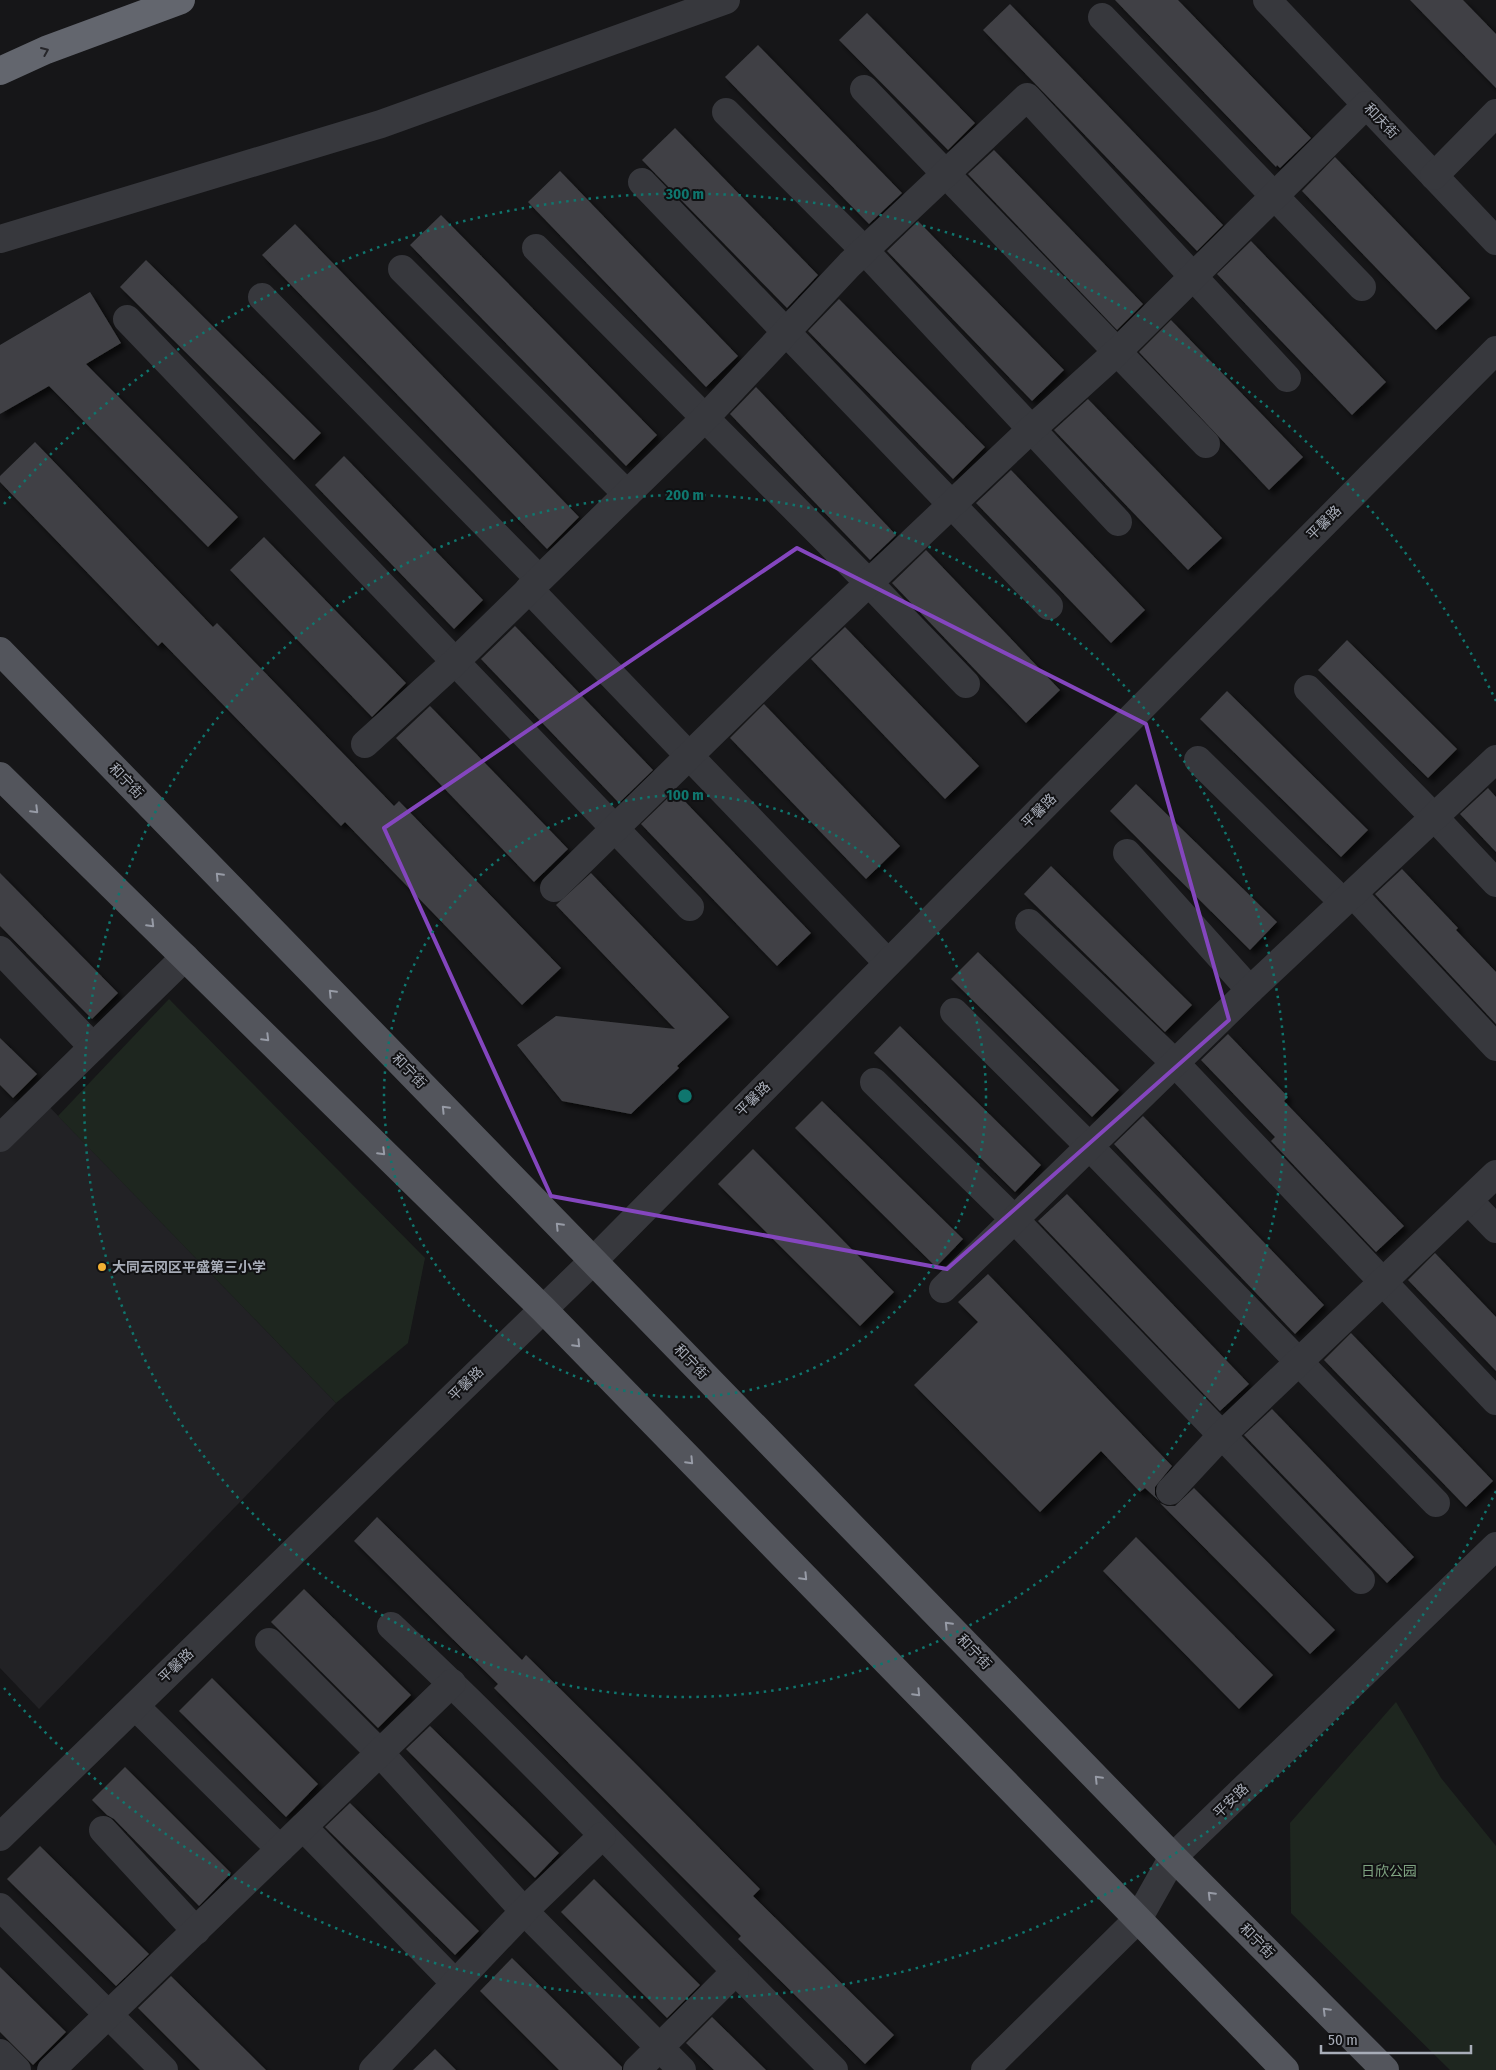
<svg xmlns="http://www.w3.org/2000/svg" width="1496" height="2070" font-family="'Fira Sans Condensed','Noto Sans SC',sans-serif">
  <defs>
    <filter id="shadow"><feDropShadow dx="4.5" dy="4.5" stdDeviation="2.5" flood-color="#0009"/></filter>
  </defs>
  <rect width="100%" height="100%" fill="#161618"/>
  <polygon fill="#222225" points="37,1094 336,1403 39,1709 0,1668 0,1130"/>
  <g fill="#1e261f">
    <polygon points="169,999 425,1258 408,1343 336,1403 58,1116"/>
    <polygon points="1396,1702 1441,1778 1496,1846 1496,2070 1450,2070 1291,1913 1290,1823"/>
  </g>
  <g fill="#404145" filter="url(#shadow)">
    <polygon points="1115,0 1178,0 1311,138 1280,168 1277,165 1276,167"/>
    <polygon points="1410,0 1463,0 1496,34 1496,88"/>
    <polygon points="1010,4 1223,225 1197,251 983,30"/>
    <polygon points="867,13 975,123 948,150 839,40"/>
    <polygon points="758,45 902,193 869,224 725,77"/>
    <polygon points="675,128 818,275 787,308 642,160"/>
    <polygon points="994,150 1143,304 1117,330 968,174"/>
    <polygon points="1335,157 1470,298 1436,330 1302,191"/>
    <polygon points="560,171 738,356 706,387 528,202"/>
    <polygon points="441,215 657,435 626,466 410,245"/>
    <polygon points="918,221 1064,370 1032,401 887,251"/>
    <polygon points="295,224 579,517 547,549 262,255"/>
    <polygon points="1251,241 1386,382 1352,415 1217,274"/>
    <polygon points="146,260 321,433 294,460 120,287"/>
    <polygon points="90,292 121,343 86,364 238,517 208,547 49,386 0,414 0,345"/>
    <polygon points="839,299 985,447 953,479 808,331"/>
    <polygon points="1171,320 1303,457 1269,490 1139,352"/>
    <polygon points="756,387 896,535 870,560 730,414"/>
    <polygon points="1088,399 1222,538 1188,570 1054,430"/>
    <polygon points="35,442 213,627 217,623 394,806 399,801 561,968 522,1005 345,822 341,826 162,642 158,646 0,482 0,476"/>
    <polygon points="344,456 483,600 454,629 315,485"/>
    <polygon points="1011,470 1145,610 1111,643 976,503"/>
    <polygon points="264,537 406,683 372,717 230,570"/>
    <polygon points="926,550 1060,690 1026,723 892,583"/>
    <polygon points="515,626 653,770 619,803 481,659"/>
    <polygon points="845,627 979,766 945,799 811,659"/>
    <polygon points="1347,640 1457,749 1428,778 1318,670"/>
    <polygon points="1227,691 1368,830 1341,857 1200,719"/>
    <polygon points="764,704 900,846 866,879 730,738"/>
    <polygon points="430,706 568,849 534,882 396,738"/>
    <polygon points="1136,784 1277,922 1250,950 1110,811"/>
    <polygon points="1488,788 1496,797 1496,852 1460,814"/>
    <polygon points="675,791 811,933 777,966 641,824"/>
    <polygon points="1051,866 1192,1005 1165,1032 1024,894"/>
    <polygon points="1402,869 1458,928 1456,930 1496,972 1496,1024 1375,894"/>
    <polygon points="0,873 118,993 92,1019 0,926"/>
    <polygon points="591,873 729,1017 677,1066 679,1068 631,1114 562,1101 517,1045 556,1016 675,1029 556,905"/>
    <polygon points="978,952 1119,1090 1092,1117 951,979"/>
    <polygon points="900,1026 1041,1165 1015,1192 874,1053"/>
    <polygon points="1228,1034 1288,1097 1284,1101 1404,1226 1376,1252 1271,1141 1275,1137 1201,1060"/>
    <polygon points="0,1038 37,1074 13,1098 0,1085"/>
    <polygon points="822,1101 963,1239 936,1267 795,1128"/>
    <polygon points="1143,1116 1324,1305 1295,1334 1114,1144"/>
    <polygon points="753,1149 894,1292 860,1326 718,1184"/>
    <polygon points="1067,1194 1249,1384 1220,1411 1038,1221"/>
    <polygon points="1435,1253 1496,1317 1496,1371 1408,1280"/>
    <polygon points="988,1274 1172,1466 1155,1487 1155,1495 1159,1501 1145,1488 1140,1492 1101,1451 1040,1512 914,1385 978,1322 958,1302"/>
    <polygon points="1351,1333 1493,1481 1466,1507 1324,1360"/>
    <polygon points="1272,1409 1414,1557 1387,1583 1244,1435"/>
    <polygon points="1194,1488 1335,1630 1310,1654 1160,1503 1167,1506 1175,1506"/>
    <polygon points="377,1517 522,1660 526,1655 633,1761 760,1889 753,1896 894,2035 865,2064 738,1939 741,1936 494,1688 498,1684 354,1541"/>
    <polygon points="1136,1537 1273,1675 1239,1709 1103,1571"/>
    <polygon points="304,1589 411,1695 378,1728 271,1622"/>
    <polygon points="212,1678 318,1784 286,1817 179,1711"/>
    <polygon points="430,1726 559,1853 535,1878 406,1749"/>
    <polygon points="125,1767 231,1873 199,1906 114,1819 107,1815 92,1800"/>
    <polygon points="350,1803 479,1931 455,1955 325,1827"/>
    <polygon points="40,1846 149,1954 116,1986 7,1879"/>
    <polygon points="594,1879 700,1985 667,2018 561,1912"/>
    <polygon points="512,1958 622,2067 622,2070 559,2070 480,1991"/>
    <polygon points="0,1967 66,2032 33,2065 0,2032"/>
    <polygon points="171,1976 266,2070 200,2070 138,2008"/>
    <polygon points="712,2017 766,2070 714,2070 686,2043"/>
    <polygon points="435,2049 456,2070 413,2070"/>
  </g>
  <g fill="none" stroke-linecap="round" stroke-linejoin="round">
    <g stroke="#37383d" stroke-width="28">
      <polyline points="1267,0 1496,241"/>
      <polyline points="1102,17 1362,287"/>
      <polyline points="864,89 1206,444"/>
      <polyline points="726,112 864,250 1118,522"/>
      <polyline points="1434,176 1496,113"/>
      <polyline points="642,182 1049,606"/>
      <polyline points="0,239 381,124 726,0"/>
      <polyline points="536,248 869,583 966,684"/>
      <polyline points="402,269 627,494"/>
      <polyline points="262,297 539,579"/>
      <polyline points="127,319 690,907"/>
      <polyline points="529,589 888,963"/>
      <polyline points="1308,689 1434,817 1496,883"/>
      <polyline points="365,744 456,661 705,418 850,264 1027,97 1287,378"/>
      <polyline points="1198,760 1343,902"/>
      <polyline points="1127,853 1250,990"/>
      <polyline points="554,888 782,665 1024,436 1118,351 1366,105"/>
      <polyline points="1353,894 1496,1047"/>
      <polyline points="1029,923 1175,1063 1496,1401"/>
      <polyline points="0,950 93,1047"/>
      <polyline points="954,1012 1089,1146 1436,1503"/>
      <polyline points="874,1082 1014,1219 1361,1580"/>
      <polyline points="0,1138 185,957"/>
      <polyline points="1469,1201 1496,1229"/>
      <polyline points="943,1289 1250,990 1496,759"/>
      <polyline points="1170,1491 1222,1435 1496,1174"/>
      <path d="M391,1626c153,143 294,297 443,444"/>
      <polyline points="269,1642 380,1753 524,1911 682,2070"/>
      <polyline points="135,1706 280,1849"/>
      <polyline points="303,1827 455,1983"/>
      <polyline points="103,1830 196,1931"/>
      <polyline points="0,1837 593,1261 1496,350"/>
      <polyline points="0,1907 164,2070"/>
      <polyline points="0,2053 17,2070"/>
      <polyline points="51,2070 452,1683"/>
      <polyline points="373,2070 524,1911 602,1836"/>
      <polyline points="637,2070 735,1972"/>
      <polyline points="985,2070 1138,1919 1173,1857 1496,1546"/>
    </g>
    <g stroke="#53555c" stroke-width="28">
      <polyline points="0,651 1173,1857 1385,2070"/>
      <polyline points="0,776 543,1309 1285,2070"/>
    </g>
    <polyline stroke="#63666e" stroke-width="28" points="0,71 46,50 181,0"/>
  </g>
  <defs><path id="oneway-chevron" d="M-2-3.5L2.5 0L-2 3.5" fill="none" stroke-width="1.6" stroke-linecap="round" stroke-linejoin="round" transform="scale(1.25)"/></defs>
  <use stroke="#26262a" href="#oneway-chevron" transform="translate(45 51) rotate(-23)"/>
  <g stroke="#979ba6">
    <use href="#oneway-chevron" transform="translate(35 810) rotate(45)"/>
    <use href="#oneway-chevron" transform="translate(219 876) rotate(-134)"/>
    <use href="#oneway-chevron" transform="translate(151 924) rotate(45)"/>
    <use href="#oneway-chevron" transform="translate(332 993) rotate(-134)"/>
    <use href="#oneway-chevron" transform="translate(266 1038) rotate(45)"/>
    <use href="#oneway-chevron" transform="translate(445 1109) rotate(-134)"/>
    <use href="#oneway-chevron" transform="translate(382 1152) rotate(45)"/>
    <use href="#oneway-chevron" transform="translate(559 1226) rotate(-134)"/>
    <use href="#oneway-chevron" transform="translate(577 1344) rotate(46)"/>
    <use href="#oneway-chevron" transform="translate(690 1461) rotate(46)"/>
    <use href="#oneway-chevron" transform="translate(804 1577) rotate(46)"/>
    <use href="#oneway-chevron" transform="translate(948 1625) rotate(-134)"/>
    <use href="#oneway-chevron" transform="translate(917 1693) rotate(46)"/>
    <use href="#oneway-chevron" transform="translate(1098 1779) rotate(-134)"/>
    <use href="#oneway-chevron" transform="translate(1211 1895) rotate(-135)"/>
    <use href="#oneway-chevron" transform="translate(1326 2011) rotate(-135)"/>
  </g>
  <path fill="none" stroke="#8446be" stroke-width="4" stroke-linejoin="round" d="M797,548l349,176 83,296 -282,249 -396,-73 -167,-368z"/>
  <g fill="none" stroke="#0f766e" stroke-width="2.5" stroke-dasharray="2.5 5">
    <circle cx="685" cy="1096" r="301"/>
    <circle cx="685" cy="1096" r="601"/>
    <path d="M1496 1491A902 902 0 0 1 4 1688M4 504A902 902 0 0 1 1496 701"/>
  </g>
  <circle fill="#f2b134" stroke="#111113" stroke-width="2" cx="102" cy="1267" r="5"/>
  <g text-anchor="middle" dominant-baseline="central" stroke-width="4" stroke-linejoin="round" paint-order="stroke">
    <g font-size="14" fill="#a8adb8" stroke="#111113">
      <text transform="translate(1381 121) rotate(46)">和庆街</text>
      <text transform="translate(1324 523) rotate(-45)">平馨路</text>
      <text transform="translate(126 781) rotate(46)">和宁街</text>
      <text transform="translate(1039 811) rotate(-45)">平馨路</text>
      <text transform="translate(409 1071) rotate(46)">和宁街</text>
      <text transform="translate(753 1099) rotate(-45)">平馨路</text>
      <text transform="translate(691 1362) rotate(46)">和宁街</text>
      <text transform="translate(466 1384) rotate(-44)">平馨路</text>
      <text transform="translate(974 1652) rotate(46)">和宁街</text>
      <text transform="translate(176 1666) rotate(-44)">平馨路</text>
      <text transform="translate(1231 1801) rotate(-44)">平安路</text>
      <text transform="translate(1257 1941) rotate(45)">和宁街</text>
    </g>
    <g font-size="14" font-weight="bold" fill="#a8adb8" stroke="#111113" text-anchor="start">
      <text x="112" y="1267">大同云冈区平盛第三小学</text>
    </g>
    <g font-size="14" fill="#7fa381" stroke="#111113">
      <text x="1389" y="1871">日欣公园</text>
    </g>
  </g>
  <circle cx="685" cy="1096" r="8" fill="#0f766e" stroke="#111113" stroke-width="2.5"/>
  <g font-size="15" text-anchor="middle" font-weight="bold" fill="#0f766e" stroke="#111113" stroke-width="4" stroke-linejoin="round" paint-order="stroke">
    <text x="685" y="199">300 m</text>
    <text x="685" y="500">200 m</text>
    <text x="685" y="800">100 m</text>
  </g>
  <path d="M1321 2045v8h150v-8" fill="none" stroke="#a8adb8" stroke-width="2.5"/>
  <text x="1328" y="2045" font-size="15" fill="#a8adb8" stroke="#111113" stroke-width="4" paint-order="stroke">50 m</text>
</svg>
